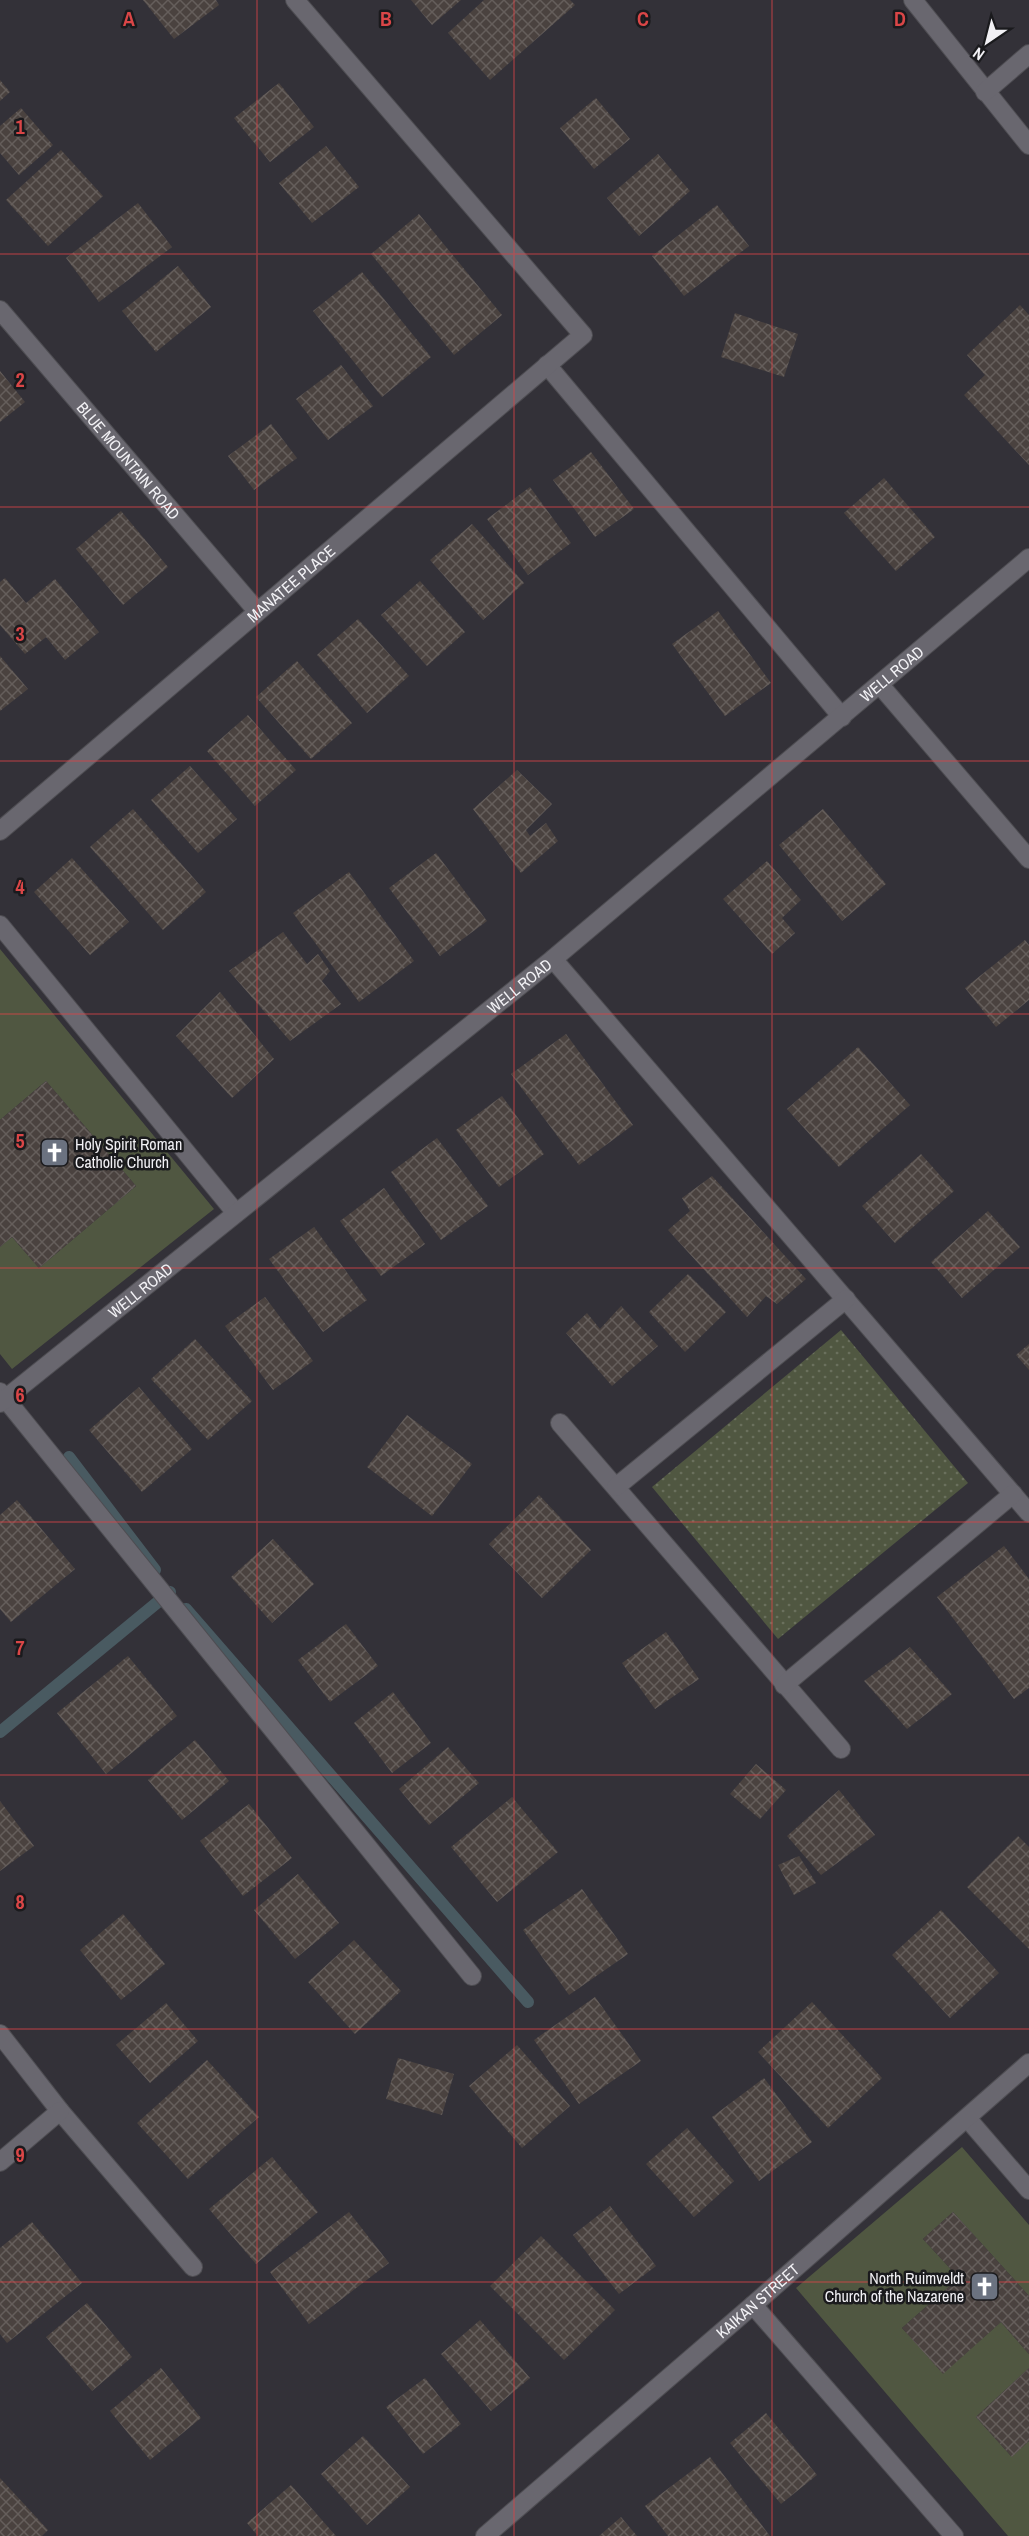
<svg xmlns="http://www.w3.org/2000/svg" width="1029" height="2536" font-family="'Archivo Narrow',sans-serif">
  <defs>
    <pattern id="grass-dots" width="8" height="8" patternUnits="userSpaceOnUse" patternTransform="scale(1.5)"><rect width="8" height="8" fill="#505741"/><path d="M2 2h.1M6 6h.1" fill="none" stroke="#6a705d" stroke-width="1.8" stroke-linecap="round"/></pattern>
    <pattern id="building-cross-hatch" width="8" height="8" patternUnits="userSpaceOnUse" patternTransform="scale(1.5)"><rect width="8" height="8" fill="#4a423f"/><path d="M0 0l8 8M0 8l8-8" fill="none" stroke="#655e5b"/></pattern>
  </defs>
  <rect width="100%" height="100%" fill="#333138"/>
  <polygon fill="url(#grass-dots)" points="841,1330 968,1483 778,1639 652,1487"/>
  <g fill="#505741">
    <polygon points="0,949 214,1209 12,1369 0,1354 0,1247 12,1237 39,1268 136,1186 46,1081 0,1120"/>
    <polygon points="962,2147 1029,2225 1029,2296 953,2212 923,2239 959,2278 902,2328 943,2373 1001,2322 1029,2354 1029,2368 976,2417 1011,2456 1029,2441 1029,2536 1008,2536 796,2288"/>
  </g>
  <g fill="none" stroke-linecap="round" stroke-linejoin="round">
    <g stroke="#495a61" stroke-width="12">
      <polyline points="69,1457 155,1570"/>
      <polyline points="186,1609 528,2002"/>
      <polyline points="0,1732 170,1592"/>
    </g>
  </g>
  <g fill="url(#building-cross-hatch)">
    <polygon points="143,0 216,0 219,5 174,39"/>
    <polygon points="411,0 461,0 432,25"/>
    <polygon points="484,0 570,0 575,5 490,80 448,33"/>
    <polygon points="0,80 10,92 0,101"/>
    <polygon points="279,83 314,127 270,162 234,118"/>
    <polygon points="596,98 630,139 594,169 560,128"/>
    <polygon points="21,108 53,145 19,175 0,153 0,126"/>
    <polygon points="326,146 359,187 312,223 279,183"/>
    <polygon points="61,150 103,196 48,246 6,200"/>
    <polygon points="658,154 690,191 639,236 607,198"/>
    <polygon points="138,203 172,247 99,302 66,258"/>
    <polygon points="717,205 749,246 684,296 652,256"/>
    <polygon points="419,214 502,315 454,355 371,254"/>
    <polygon points="178,266 211,307 156,352 122,311"/>
    <polygon points="362,272 431,357 382,397 313,311"/>
    <polygon points="1020,305 1029,315 1029,465 964,395 985,375 967,355"/>
    <polygon points="735,313 798,334 784,377 721,357"/>
    <polygon points="341,365 373,406 328,440 296,399"/>
    <polygon points="0,371 25,402 0,422"/>
    <polygon points="271,424 297,458 254,490 228,456"/>
    <polygon points="591,452 634,509 595,537 553,480"/>
    <polygon points="884,478 935,537 896,571 844,513"/>
    <polygon points="530,487 571,543 528,575 487,519"/>
    <polygon points="121,511 168,567 123,605 76,549"/>
    <polygon points="472,524 524,583 483,620 430,560"/>
    <polygon points="5,578 26,603 55,579 99,632 65,660 46,637 25,654 0,625 0,582"/>
    <polygon points="420,581 465,632 427,666 381,615"/>
    <polygon points="718,611 771,683 725,716 672,644"/>
    <polygon points="358,619 409,676 367,713 317,655"/>
    <polygon points="0,656 28,689 0,711"/>
    <polygon points="297,661 352,723 311,759 256,697"/>
    <polygon points="248,715 296,770 255,806 207,751"/>
    <polygon points="190,766 237,819 198,853 151,800"/>
    <polygon points="517,770 552,804 526,830 530,836 546,823 558,841 521,873 473,809"/>
    <polygon points="133,809 206,892 163,930 90,847"/>
    <polygon points="823,809 886,884 842,921 779,845"/>
    <polygon points="436,853 487,921 440,956 389,888"/>
    <polygon points="72,858 129,922 90,955 34,892"/>
    <polygon points="767,861 801,900 782,918 795,933 772,954 723,899"/>
    <polygon points="349,872 414,961 359,1002 293,913"/>
    <polygon points="283,932 307,964 318,954 330,971 322,981 341,1004 290,1041 229,971"/>
    <polygon points="1025,940 1029,945 1029,1000 996,1027 965,988"/>
    <polygon points="220,992 274,1059 232,1098 176,1036"/>
    <polygon points="566,1034 633,1125 579,1165 511,1074"/>
    <polygon points="858,1047 910,1105 839,1167 787,1109"/>
    <polygon points="46,1081 136,1186 39,1268 12,1237 0,1247 0,1120"/>
    <polygon points="502,1096 544,1154 499,1187 456,1130"/>
    <polygon points="437,1138 488,1206 441,1240 391,1172"/>
    <polygon points="921,1154 954,1191 895,1243 862,1206"/>
    <polygon points="712,1176 806,1279 777,1304 766,1296 747,1317 668,1230 690,1211 682,1198"/>
    <polygon points="384,1188 425,1244 381,1276 340,1221"/>
    <polygon points="988,1211 1020,1247 962,1298 931,1262"/>
    <polygon points="314,1227 367,1300 323,1332 269,1259"/>
    <polygon points="688,1274 726,1312 685,1352 649,1312"/>
    <polygon points="265,1297 313,1361 273,1390 225,1326"/>
    <polygon points="621,1306 658,1346 612,1386 566,1333 587,1313 600,1329"/>
    <polygon points="195,1339 252,1401 208,1440 151,1379"/>
    <polygon points="1029,1344 1029,1370 1016,1355"/>
    <polygon points="139,1387 192,1449 142,1492 89,1430"/>
    <polygon points="407,1415 472,1464 432,1516 367,1467"/>
    <polygon points="539,1495 591,1550 542,1598 489,1544"/>
    <polygon points="17,1500 75,1569 11,1622 0,1609 0,1515"/>
    <polygon points="273,1539 314,1584 272,1623 231,1577"/>
    <polygon points="1004,1546 1029,1579 1029,1688 1014,1699 937,1597"/>
    <polygon points="346,1624 378,1666 330,1702 298,1660"/>
    <polygon points="666,1632 699,1679 655,1709 622,1663"/>
    <polygon points="910,1647 952,1694 907,1729 864,1681"/>
    <polygon points="128,1656 177,1716 106,1774 57,1713"/>
    <polygon points="393,1692 431,1743 392,1773 354,1723"/>
    <polygon points="195,1740 229,1781 182,1820 148,1780"/>
    <polygon points="448,1747 479,1783 429,1825 399,1789"/>
    <polygon points="756,1764 786,1790 760,1819 730,1794"/>
    <polygon points="839,1790 875,1835 821,1875 787,1836"/>
    <polygon points="512,1797 558,1852 497,1902 451,1847"/>
    <polygon points="0,1801 34,1846 0,1871"/>
    <polygon points="249,1804 292,1858 243,1896 200,1841"/>
    <polygon points="1018,1836 1029,1847 1029,1949 967,1887"/>
    <polygon points="799,1856 816,1883 794,1895 778,1865"/>
    <polygon points="298,1874 339,1923 295,1959 254,1910"/>
    <polygon points="582,1889 628,1954 569,1995 523,1930"/>
    <polygon points="941,1910 999,1973 950,2018 892,1955"/>
    <polygon points="123,1914 165,1964 121,2000 80,1950"/>
    <polygon points="354,1940 401,1991 355,2034 308,1982"/>
    <polygon points="595,1997 641,2061 579,2104 534,2040"/>
    <polygon points="812,2002 882,2078 828,2128 758,2052"/>
    <polygon points="166,2003 198,2041 150,2083 116,2045"/>
    <polygon points="517,2045 570,2106 522,2148 469,2086"/>
    <polygon points="398,2058 454,2074 442,2115 386,2099"/>
    <polygon points="207,2060 259,2117 188,2179 137,2123"/>
    <polygon points="764,2078 812,2142 759,2181 712,2117"/>
    <polygon points="687,2128 734,2181 694,2217 646,2164"/>
    <polygon points="272,2157 318,2212 256,2264 209,2209"/>
    <polygon points="610,2206 656,2266 619,2294 573,2235"/>
    <polygon points="349,2212 389,2263 309,2324 270,2272"/>
    <polygon points="953,2212 1029,2296 1029,2354 1001,2322 943,2374 902,2328 959,2278 923,2239"/>
    <polygon points="32,2222 82,2283 7,2343 0,2334 0,2248"/>
    <polygon points="541,2236 615,2310 564,2360 490,2286"/>
    <polygon points="87,2303 132,2357 92,2391 46,2337"/>
    <polygon points="480,2320 530,2378 491,2411 441,2354"/>
    <polygon points="161,2368 201,2418 150,2460 110,2411"/>
    <polygon points="1029,2368 1029,2441 1012,2457 976,2417"/>
    <polygon points="425,2378 461,2424 423,2454 386,2407"/>
    <polygon points="766,2413 817,2475 781,2504 730,2443"/>
    <polygon points="363,2436 410,2487 367,2525 321,2474"/>
    <polygon points="710,2457 770,2536 668,2536 645,2506"/>
    <polygon points="0,2478 48,2530 42,2536 0,2536"/>
    <polygon points="291,2485 336,2536 258,2536 247,2523"/>
    <polygon points="621,2517 637,2536 599,2536"/>
  </g>
  <g fill="none" stroke-linecap="round" stroke-linejoin="round">
    <defs>
      <g id="street">
        <polyline points="913,0 1029,145"/>
        <polyline points="985,92 1029,54"/>
        <path id="s1" d="M0,310l257,301"/>
        <polyline points="547,365 842,717"/>
        <polyline points="880,685 1029,859"/>
        <path id="s2" d="M0,831l583,-496 -288,-335"/>
        <polyline points="0,925 236,1213"/>
        <polyline points="553,959 1029,1513"/>
        <polyline points="0,1392 472,1976"/>
        <path id="s3" d="M0,1403l553,-444 476,-401"/>
        <polyline points="560,1423 841,1749"/>
        <polyline points="616,1487 846,1299"/>
        <polyline points="784,1685 1013,1494"/>
        <polyline points="0,2034 60,2111 193,2267"/>
        <polyline points="967,2118 1029,2190"/>
        <polyline points="0,2162 60,2111"/>
        <polyline points="753,2305 954,2536"/>
      </g>
      <g id="secondary">
        <path id="s4" d="M485,2536l268,-231 276,-242"/>
      </g>
    </defs>
    <use href="#street" stroke="#4e4d52" stroke-width="20"/>
    <use href="#secondary" stroke="#4e4d52" stroke-width="20"/>
    <use href="#street" stroke="#69676f" stroke-width="18"/>
    <use href="#secondary" stroke="#69676f" stroke-width="18"/>
  </g>
  <path fill="none" stroke="#da4647" stroke-width="1.5" stroke-opacity="0.55" d="M257,0v2536M514,0v2536M772,0v2536M0,254h1029M0,507h1029M0,761h1029M0,1014h1029M0,1268h1029M0,1522h1029M0,1775h1029M0,2029h1029M0,2282h1029"/>
  <defs>
    <symbol id="church-square" viewBox="-11 -11 22 22"><rect x="-9" y="-9" width="18" height="18" rx="4" fill="#6b7280" stroke="#1a1a1d"/><path d="M-1.2-6h2.4v3.5h3.3v2.4h-3.3V6h-2.4V-.1h-3.3v-2.4h3.3Z" fill="#fff"/></symbol>
  </defs>
  <g fill-rule="evenodd">
    <use href="#church-square" x="38" y="1136" width="33" height="33"/>
    <use href="#church-square" x="968" y="2270" width="33" height="33"/>
  </g>
  <g text-anchor="middle" dominant-baseline="central" stroke-width="5" stroke-linejoin="round" paint-order="stroke">
    <g font-size="16" fill="#f2f1f5" stroke="#1a1a1d">
      <text stroke="none"><textPath href="#s1" startOffset="198">BLUE MOUNTAIN ROAD</textPath></text>
      <text stroke="none"><textPath href="#s2" startOffset="382">MANATEE PLACE</textPath></text>
      <text stroke="none"><textPath href="#s3" startOffset="1152">WELL ROAD</textPath></text>
      <text stroke="none"><textPath href="#s3" startOffset="666">WELL ROAD</textPath></text>
      <text stroke="none"><textPath href="#s3" startOffset="180">WELL ROAD</textPath></text>
      <text stroke="none"><textPath href="#s4" startOffset="360">KAIKAN STREET</textPath></text>
    </g>
    <g font-size="16" fill="#f2f1f5" stroke="#1a1a1d" text-anchor="start">
      <text x="75" y="1144">Holy Spirit Roman<tspan x="75" dy="18">Catholic Church</tspan></text>
      <text x="964" y="2278" text-anchor="end">North Ruimveldt<tspan x="964" dy="18">Church of the Nazarene</tspan></text>
    </g>
  </g>
  <g font-size="20" text-anchor="middle" font-weight="bold" fill="#da4647" stroke="#1a1a1d" stroke-width="5" stroke-linejoin="round" paint-order="stroke">
    <text x="129" y="26">A</text>
    <text x="386" y="26">B</text>
    <text x="643" y="26">C</text>
    <text x="900" y="26">D</text>
    <text x="20" y="134">1</text>
    <text x="20" y="387">2</text>
    <text x="20" y="641">3</text>
    <text x="20" y="894">4</text>
    <text x="20" y="1148">5</text>
    <text x="20" y="1402">6</text>
    <text x="20" y="1655">7</text>
    <text x="20" y="1909">8</text>
    <text x="20" y="2162">9</text>
  </g>
  <g transform="translate(987 42) rotate(215)" stroke="#1a1a1d" stroke-width="4.5" paint-order="stroke">
  <path d="M0-4.5L10 22L0 15L-10 22Z" fill="#f2f1f5"/>
  <text y="-9" font-size="16" font-weight="bold" text-anchor="middle" fill="#f2f1f5">N</text>
  </g>
</svg>
